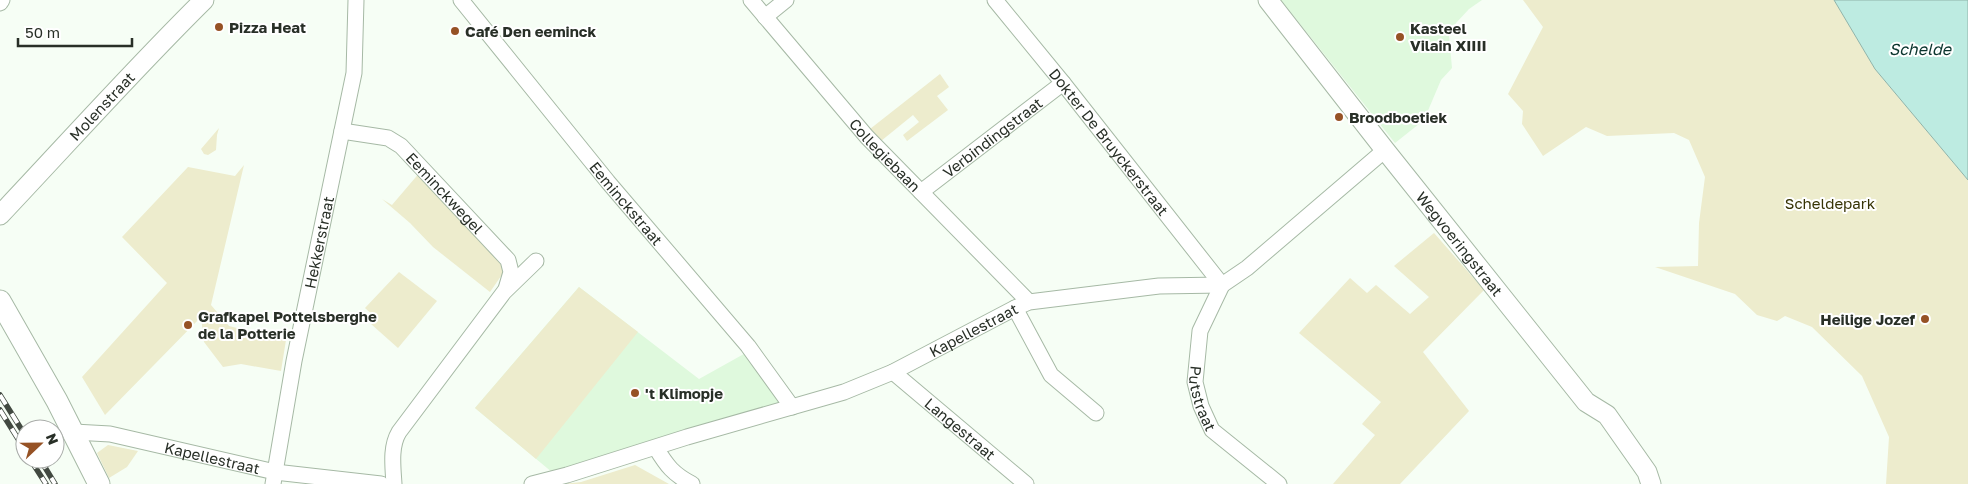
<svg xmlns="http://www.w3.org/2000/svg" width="1968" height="484" font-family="'Golos Text',sans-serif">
  <rect width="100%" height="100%" fill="#f6fef5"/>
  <g fill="#dff9dd">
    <polygon points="1281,0 1482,0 1469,9 1456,23 1449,36 1452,68 1441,80 1424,120 1395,143"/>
    <polygon points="579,287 699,379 751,350 792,407 559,478 475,408"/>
  </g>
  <g fill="#edeccd">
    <polygon points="1523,0 1834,0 1875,69 1968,180 1968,484 1886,484 1889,437 1862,376 1812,327 1785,316 1777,321 1757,315 1735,294 1655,267 1698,266 1699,223 1705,177 1689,140 1674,133 1607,136 1586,127 1543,156 1522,124 1523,111 1508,94 1543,27"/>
    <polygon points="940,74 949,87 937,96 948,110 907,141 903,135 919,122 913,115 881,141 870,129"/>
    <polygon points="219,128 217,135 216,150 208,155 204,154 201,149"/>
    <polygon points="244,165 211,305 229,326 286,340 281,371 241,364 223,367 204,342 201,317 105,415 82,377 167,283 122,237 188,167 235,176"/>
    <polygon points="421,171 508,266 490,292 433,247 410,223 382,199 392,205"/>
    <polygon points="1434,233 1484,290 1423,352 1469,411 1400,484 1333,484 1375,435 1362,424 1381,402 1299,333 1350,278 1367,293 1376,285 1410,314 1429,297 1394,266"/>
    <polygon points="399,272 437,301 398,348 371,324 376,318 365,308"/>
    <polygon points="579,287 638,332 536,459 475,408"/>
    <polygon points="108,445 138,451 127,467 109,478 97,453"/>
    <polygon points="635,465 669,484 563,484 581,482"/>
  </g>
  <polygon fill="#bdebe1" stroke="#90b3a9" points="1834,0 1968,0 1968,180 1875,69"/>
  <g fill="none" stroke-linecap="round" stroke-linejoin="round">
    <defs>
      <g id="minor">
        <path id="s1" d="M461,0l147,182 140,164 44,61"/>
        <path id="s2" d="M751,0l116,137 162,165"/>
        <path id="s3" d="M995,0l68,83 159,202 -22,46 -5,51 6,24 11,24 67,54"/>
        <polyline points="0,3 2,0"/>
        <polyline points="765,17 786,0"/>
        <path id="s4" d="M342,131l46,7 13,8 107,114 3,12 -5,17"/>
        <path id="s5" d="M921,192l142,-109"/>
        <polyline points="1015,308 1051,375 1096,413"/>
        <path id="s6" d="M893,372l133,112"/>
        <path id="s7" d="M74,432l36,2 165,38 106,12"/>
        <path d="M656,448c11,18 17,26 36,36"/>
        <path id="s8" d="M273,484l21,-123 60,-288 2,-73"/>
        <path d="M394,484c-1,-17 -4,-37 5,-52l105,-140 32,-31"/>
        <path id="s9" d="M532,484l35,-9 120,-38 157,-45 49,-20 122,-64 14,-6 130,-16 63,-1 25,-17 138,-118"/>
      </g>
      <g id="tertiary">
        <path id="s10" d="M1268,0l117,150 201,252 21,13 40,57 4,12"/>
        <path id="s11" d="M0,215c68,-72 134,-146 204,-215"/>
      </g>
      <polyline id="secondary" points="0,301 57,401 99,484"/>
    </defs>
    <use href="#minor" stroke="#a6b9a5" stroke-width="17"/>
    <use href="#tertiary" stroke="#a6b9a5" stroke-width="21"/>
    <use href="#secondary" stroke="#a6b9a5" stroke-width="23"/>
    <use href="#minor" stroke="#fff" stroke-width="15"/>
    <use href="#tertiary" stroke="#fff" stroke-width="19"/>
    <use href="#secondary" stroke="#fff" stroke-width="21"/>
    <defs>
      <g id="rail">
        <polyline points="0,395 25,435"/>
        <polyline points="0,410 25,450"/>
        <polyline points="30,459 46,484"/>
        <polyline points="40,459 55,484"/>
      </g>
    </defs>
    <use href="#rail" stroke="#424941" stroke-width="5.5"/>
    <use href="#rail" stroke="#fff" stroke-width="4" stroke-dasharray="11" stroke-linecap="butt"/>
  </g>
  <g fill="#965225" stroke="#fff" stroke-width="2">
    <circle cx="219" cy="27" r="5"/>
    <circle cx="455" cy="31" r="5"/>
    <circle cx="1400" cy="37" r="5"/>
    <circle cx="1339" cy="117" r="5"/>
    <circle cx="1925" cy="319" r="5"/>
    <circle cx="188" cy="325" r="5"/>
    <circle cx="635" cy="393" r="5"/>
  </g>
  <g text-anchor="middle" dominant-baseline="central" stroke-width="4" stroke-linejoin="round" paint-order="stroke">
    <g font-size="15" font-weight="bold" fill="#282f27" stroke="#fff" text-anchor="start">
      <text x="229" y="27">Pizza Heat</text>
      <text x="1410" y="28">Kasteel<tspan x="1410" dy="17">Vilain XIIII</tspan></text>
      <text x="465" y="31">Café Den eeminck</text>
      <text x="1349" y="117">Broodboetiek</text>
      <text x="198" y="316">Grafkapel Pottelsberghe<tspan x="198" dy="17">de la Potterie</tspan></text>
      <text x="1915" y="319" text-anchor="end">Heilige Jozef</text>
      <text x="645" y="393">'t Klimopje</text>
    </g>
    <g font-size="15" fill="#282f27" stroke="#fff">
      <text stroke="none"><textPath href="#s11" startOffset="149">Molenstraat</textPath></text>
      <text stroke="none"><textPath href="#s5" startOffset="90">Verbindingstraat</textPath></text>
      <text stroke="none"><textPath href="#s3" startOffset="182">Dokter De Bruyckerstraat</textPath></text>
      <text stroke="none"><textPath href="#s2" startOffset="205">Collegiebaan</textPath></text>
      <text stroke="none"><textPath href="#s4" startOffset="126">Eeminckwegel</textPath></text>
      <text stroke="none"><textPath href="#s1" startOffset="262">Eeminckstraat</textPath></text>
      <text stroke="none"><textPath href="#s8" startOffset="246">Hekkerstraat</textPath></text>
      <text stroke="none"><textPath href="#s10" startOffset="310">Wegvoeringstraat</textPath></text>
      <text stroke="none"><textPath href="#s9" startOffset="469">Kapellestraat</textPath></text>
      <text stroke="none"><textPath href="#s3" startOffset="484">Putstraat</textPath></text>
      <text stroke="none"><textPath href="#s6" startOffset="88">Langestraat</textPath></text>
      <text stroke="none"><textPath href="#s7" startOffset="141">Kapellestraat</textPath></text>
    </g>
    <g font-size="15" fill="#363304" stroke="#fff">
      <text x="1830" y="203">Scheldepark</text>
    </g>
    <g font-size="16" font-style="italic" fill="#0a352e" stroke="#fff">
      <text x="1920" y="49">Schelde</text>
    </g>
  </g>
  <g transform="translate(40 444) rotate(68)"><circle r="24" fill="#ffffff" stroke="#a9aca9"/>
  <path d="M0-4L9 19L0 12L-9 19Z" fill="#965225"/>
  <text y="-8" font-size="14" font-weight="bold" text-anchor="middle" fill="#282f27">N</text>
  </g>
  <path d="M18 38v8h114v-8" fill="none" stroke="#282f27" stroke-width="2.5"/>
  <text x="25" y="38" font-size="15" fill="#282f27" stroke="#ffffff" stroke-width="4" paint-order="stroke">50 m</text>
</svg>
